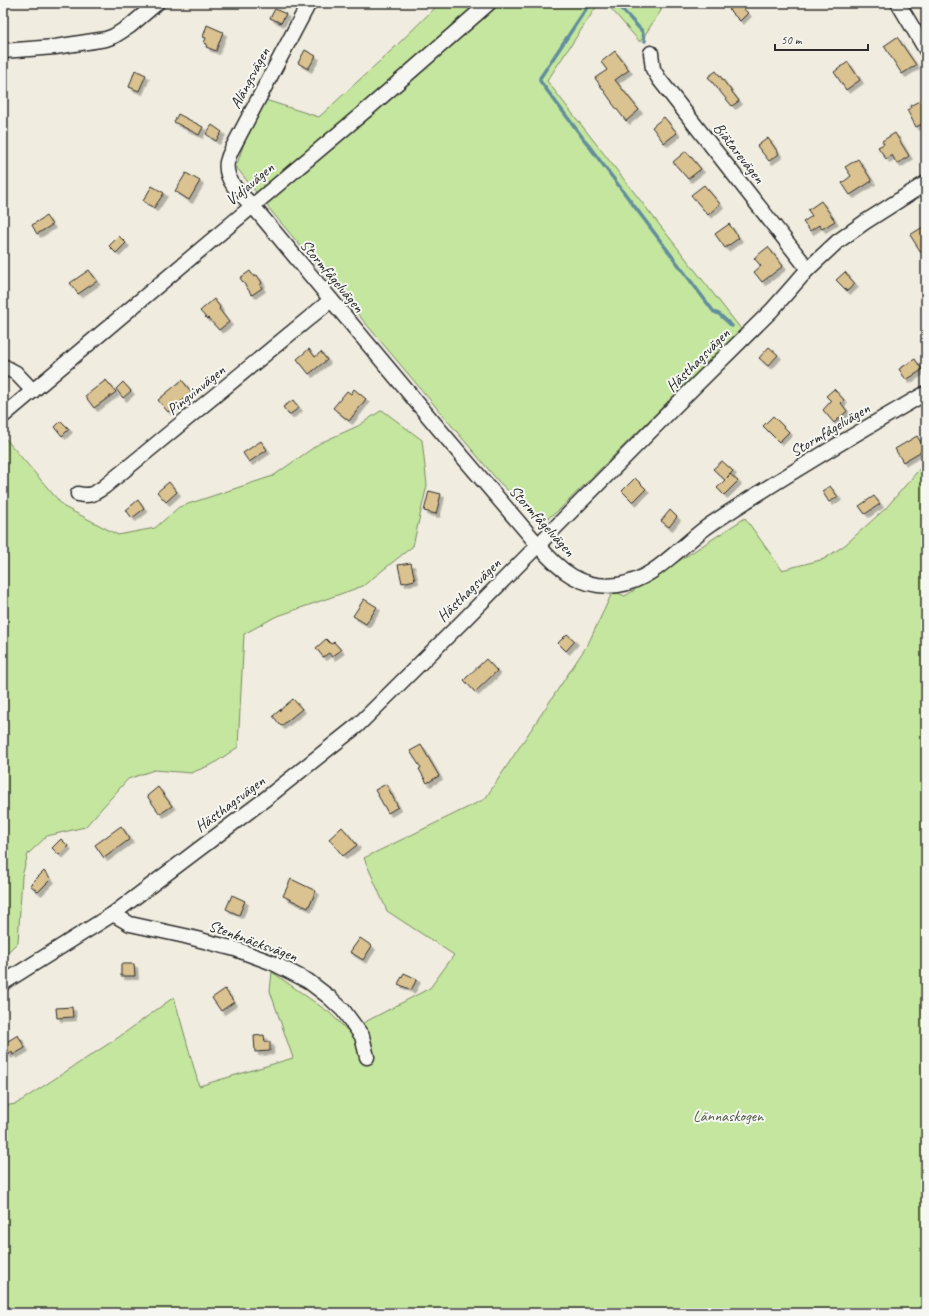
<svg xmlns="http://www.w3.org/2000/svg" width="929" height="1316" font-family="Caveat,sans-serif">
  <defs>
    <filter id="shadow"><feDropShadow dx="3.5" dy="3.5" stdDeviation="0" flood-color="#0004"/></filter>
  </defs>
  <rect width="100%" height="100%" fill="#f0ecdf"/>
  <filter id="ink" filterUnits="userSpaceOnUse"><feTurbulence type="fractalNoise" baseFrequency=".025" numOctaves="2"/><feDisplacementMap in="SourceGraphic" scale="8" xChannelSelector="R" yChannelSelector="G"/><feConvolveMatrix kernelMatrix="1 2 1 2 8 2 1 2 1" color-interpolation-filters="sRGB"/></filter>
  <g filter="url(#ink)">
    <g fill="#c5e69e" stroke="#788864">
      <polygon points="440,3 599,3 547,81 741,329 558,511 542,522 499,482 272,212 236,167 259,98 319,117 394,48"/>
      <polygon points="606,3 666,3 640,42"/>
      <polygon points="382,410 422,440 427,485 413,546 363,586 275,617 244,634 238,747 213,764 191,773 154,770 128,779 85,827 47,836 28,854 22,876 18,942 3,957 3,439 5,438 64,507 82,516 118,535 155,528 179,507 273,476 320,443 358,426"/>
      <polygon points="926,463 926,1313 3,1313 3,1106 16,1104 119,1037 174,997 199,1086 293,1058 270,991 272,972 330,1013 348,1031 430,988 454,955 387,911 364,858 485,799 588,644 613,591 625,596 745,518 782,570 824,559 845,545 886,508 923,465"/>
    </g>
    <g fill="none" stroke-linecap="round" stroke-linejoin="round">
      <g stroke="#628e9c" stroke-width="3.5">
        <polyline points="590,3 540,78 540,81 714,312 719,314 732,326"/>
        <polyline points="616,3 642,31 645,41"/>
      </g>
    </g>
    <g fill="#dac291" stroke="#2b2b2b" filter="url(#shadow)">
      <polygon points="737,3 748,13 740,21 729,10"/>
      <polygon points="275,9 286,14 281,23 270,18"/>
      <polygon points="207,25 223,32 216,51 206,47 207,44 204,43 206,38 203,37"/>
      <polygon points="897,37 916,65 902,74 884,46"/>
      <polygon points="305,50 316,56 308,69 298,63"/>
      <polygon points="615,51 629,70 615,80 639,110 626,121 612,103 612,102 595,78 607,70 601,62"/>
      <polygon points="848,62 860,80 846,90 834,72"/>
      <polygon points="135,70 146,75 139,91 129,87"/>
      <polygon points="716,71 739,101 732,106 708,77"/>
      <polygon points="926,99 926,122 916,127 907,110 911,108 910,106 921,100 922,101"/>
      <polygon points="178,114 203,127 199,135 174,122"/>
      <polygon points="664,117 677,133 664,143 652,127"/>
      <polygon points="212,125 222,132 216,141 206,134"/>
      <polygon points="895,133 909,156 897,164 892,155 886,159 878,147 884,144 882,141"/>
      <polygon points="768,138 779,154 769,161 757,146"/>
      <polygon points="686,151 701,169 688,179 673,162"/>
      <polygon points="858,159 872,181 850,195 842,183 851,176 845,167"/>
      <polygon points="186,173 200,181 189,200 175,191"/>
      <polygon points="704,185 720,204 708,215 691,195"/>
      <polygon points="152,186 164,193 154,208 143,201"/>
      <polygon points="821,201 835,221 822,229 819,225 810,231 803,222 812,216 808,210"/>
      <polygon points="46,216 52,225 37,234 32,225"/>
      <polygon points="729,224 739,238 725,248 715,234"/>
      <polygon points="926,225 926,260 910,235"/>
      <polygon points="119,236 126,243 116,253 109,246"/>
      <polygon points="768,247 783,266 762,282 754,272 761,266 754,258"/>
      <polygon points="89,270 97,281 78,294 70,283"/>
      <polygon points="250,271 254,277 257,275 262,283 260,285 262,288 252,295 240,278"/>
      <polygon points="845,272 855,284 847,291 836,280"/>
      <polygon points="214,299 220,307 219,309 229,322 219,330 208,318 207,319 200,311"/>
      <polygon points="769,347 778,355 768,366 759,358"/>
      <polygon points="309,349 315,357 321,352 327,360 309,374 297,359"/>
      <polygon points="915,359 922,370 906,380 899,369"/>
      <polygon points="106,380 116,392 94,408 85,396"/>
      <polygon points="182,380 192,393 168,412 158,400"/>
      <polygon points="123,382 131,391 123,398 116,389"/>
      <polygon points="354,389 366,399 349,421 333,408 347,391 351,394"/>
      <polygon points="834,389 844,400 841,403 847,411 834,423 823,410 831,401 826,396"/>
      <polygon points="293,400 299,408 289,415 283,407"/>
      <polygon points="773,416 789,432 779,442 763,426"/>
      <polygon points="61,421 69,429 62,436 55,427"/>
      <polygon points="917,436 925,449 903,462 895,449"/>
      <polygon points="261,441 267,450 249,462 243,453"/>
      <polygon points="722,461 733,471 727,478 730,474 738,481 724,495 717,488 725,480 713,469"/>
      <polygon points="635,478 646,489 633,502 622,491"/>
      <polygon points="169,482 177,492 166,502 157,492"/>
      <polygon points="830,486 838,497 829,502 822,491"/>
      <polygon points="429,491 441,494 436,514 424,511"/>
      <polygon points="874,496 880,504 865,514 859,506"/>
      <polygon points="138,500 144,509 132,518 126,510"/>
      <polygon points="670,510 677,517 669,527 661,521"/>
      <polygon points="411,563 415,580 402,583 398,565"/>
      <polygon points="364,599 377,607 366,624 353,616"/>
      <polygon points="567,634 575,641 566,651 558,643"/>
      <polygon points="326,639 331,644 334,642 341,650 332,657 329,653 323,657 316,648"/>
      <polygon points="486,659 497,671 475,692 464,680"/>
      <polygon points="293,699 302,709 281,726 273,716"/>
      <polygon points="421,745 439,776 427,783 419,769 421,768 410,751"/>
      <polygon points="386,784 398,807 388,813 375,790"/>
      <polygon points="158,787 172,806 160,814 147,796"/>
      <polygon points="121,826 130,839 104,858 95,845"/>
      <polygon points="342,827 357,845 343,856 329,839"/>
      <polygon points="61,839 68,846 59,855 52,848"/>
      <polygon points="44,871 51,879 38,892 30,885"/>
      <polygon points="291,879 316,891 308,908 283,896"/>
      <polygon points="232,895 245,901 239,915 226,909"/>
      <polygon points="360,938 372,946 363,960 350,952"/>
      <polygon points="121,964 134,964 135,976 121,976"/>
      <polygon points="404,973 417,979 411,990 398,984"/>
      <polygon points="225,989 234,1002 221,1011 212,998"/>
      <polygon points="72,1007 73,1017 57,1018 56,1008"/>
      <polygon points="18,1035 25,1048 13,1055 12,1052 8,1055 3,1046 3,1044"/>
      <polygon points="264,1035 265,1042 270,1042 270,1051 255,1052 254,1036"/>
    </g>
    <g fill="none" stroke-linecap="round" stroke-linejoin="round">
      <defs>
        <g id="minor">
          <path d="M309,3l-77,146c-2,4 -4,9 -5,13 -3,18 13,32 25,43l187,224 99,116c21,25 44,45 80,40 37,-5 63,-41 93,-61 70,-46 142,-89 215,-131"/>
          <polyline points="898,3 926,50"/>
          <polyline points="3,51 55,47 106,39 114,36 130,26 157,3"/>
          <polyline points="651,53 653,69 659,79 808,269"/>
          <polyline points="3,366 16,373 33,391"/>
          <polyline points="3,416 370,107 489,3"/>
          <path d="M78,494c12,3 17,-1 26,-7l227,-187"/>
          <polyline points="113,914 130,924 185,936 235,949 273,963 308,981 329,997 343,1010 362,1036 367,1057"/>
          <polyline points="3,983 113,914 264,800 358,725 463,621 694,387 772,310 808,269 837,242 865,222 926,183"/>
        </g>
      </defs>
      <use href="#minor" stroke="#2b2b2b" stroke-width="17"/>
      <use href="#minor" stroke="#f6f6f2" stroke-width="14"/>
    </g>
  </g>
  <g text-anchor="middle" dominant-baseline="central" stroke-width="4" stroke-linejoin="round" paint-order="stroke">
    <g font-size="16" fill="#2b2b2b" stroke="#f6f6f2">
      <text transform="translate(250 78) rotate(-62)">Alängsvägen</text>
      <text transform="translate(739 153) rotate(52)">Biätarevägen</text>
      <text transform="translate(250 184) rotate(-40)">Vidjavägen</text>
      <text transform="translate(332 276) rotate(50)">Stormfågelvägen</text>
      <text transform="translate(698 360) rotate(-45)">Hästhagsvägen</text>
      <text transform="translate(196 390) rotate(-39)">Pingvinvägen</text>
      <text transform="translate(830 430) rotate(-31)">Stormfågelvägen</text>
      <text transform="translate(542 521) rotate(48)">Stormfågelvägen</text>
      <text transform="translate(469 590) rotate(-45)">Hästhagsvägen</text>
      <text transform="translate(230 804) rotate(-37)">Hästhagsvägen</text>
      <text transform="translate(253 941) rotate(20)">Stenknäcksvägen</text>
    </g>
    <g font-size="16" fill="#525a48" stroke="#f6f6f2">
      <text x="728" y="1116">Lännaskogen</text>
    </g>
  </g>
  <rect width="929" height="1316" fill="none" stroke="#f6f6f2" stroke-width="16"/>
  <rect x="8" y="8" width="913" height="1300" fill="none" stroke="#2b2b2b" stroke-width="1.5" filter="url(#ink)"/>
  <path d="M775 44v6h93v-6" fill="none" stroke="#2b2b2b" stroke-width="2"/>
  <text x="781" y="44" font-size="12" fill="#2b2b2b" stroke="#f6f6f2" stroke-width="3" paint-order="stroke">50 m</text>
</svg>
